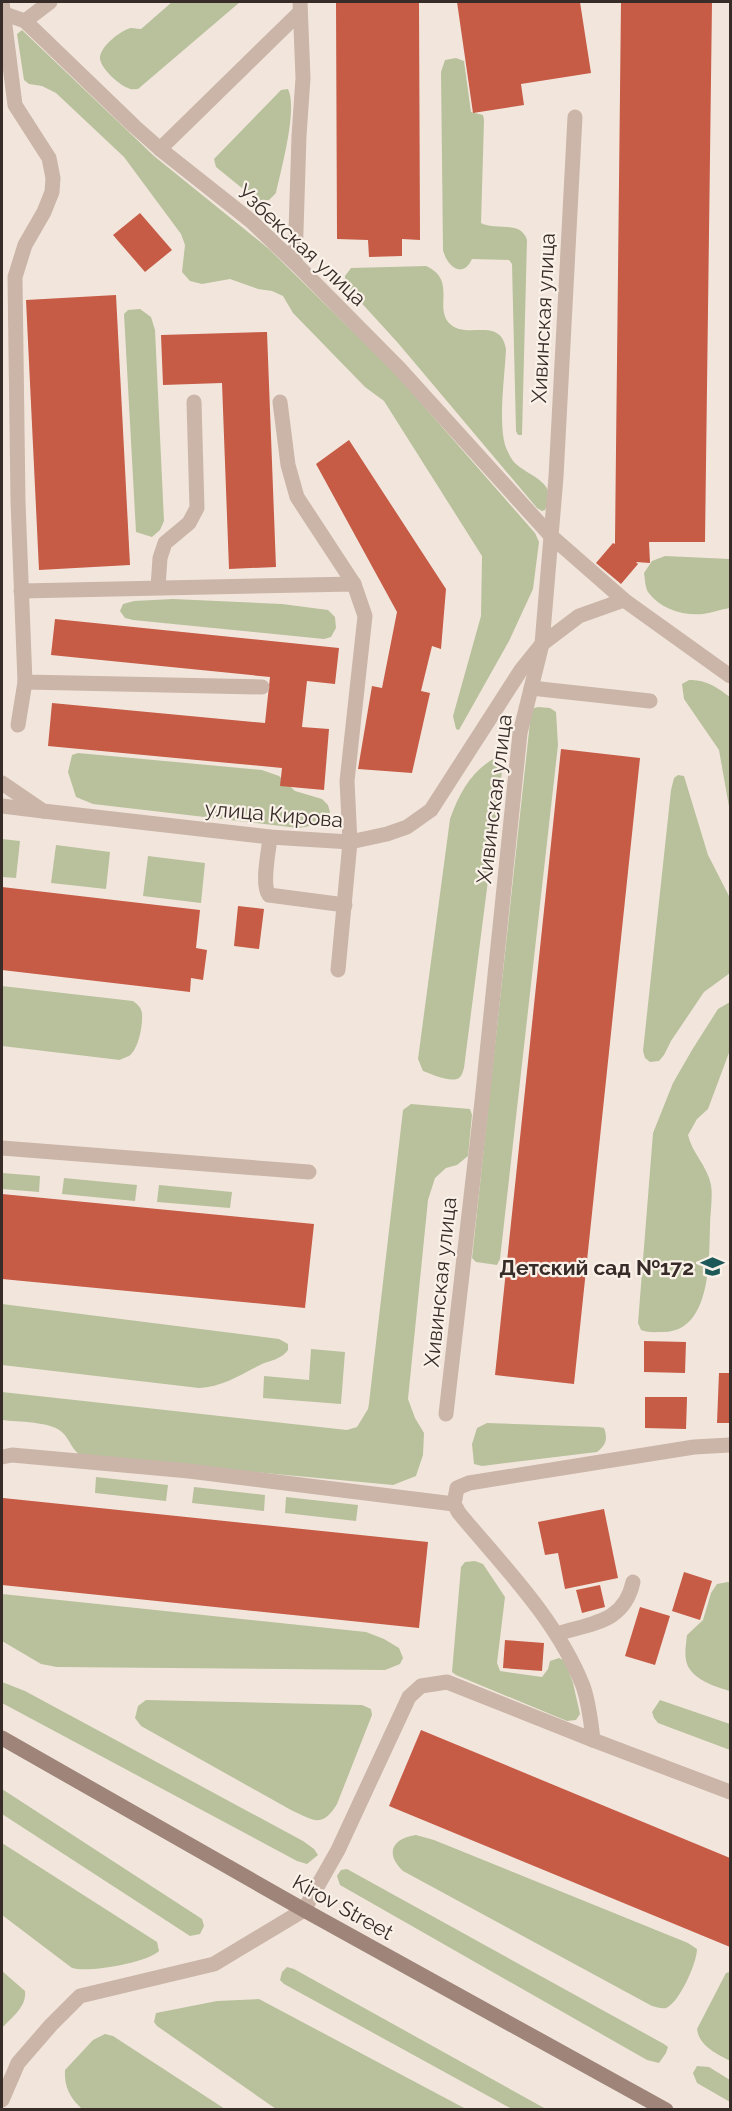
<svg xmlns="http://www.w3.org/2000/svg" width="732" height="2111" font-family="Raleway,sans-serif">
  <rect width="100%" height="100%" fill="#f2e6dc"/>
  <g fill="#b8c19c">
    <path d="M172,2h68l-102,87c-4,0 -7,1 -10,-1 -9,-3 -29,-21 -28,-31 1,-11 21,-27 31,-29 1,0 9,1 10,1z"/>
    <polygon points="22,30 154,156 269,249 393,371 535,533 539,542 533,589 509,641 459,730 456,729 453,716 481,616 482,556 384,401 365,387 293,313 283,296 272,291 258,289 230,279 202,284 190,281 182,272 185,245 181,234 124,157 56,93 42,86 29,84 24,80 17,34"/>
    <path d="M456,58l8,3 7,51 12,3 1,5 -3,103c15,8 40,-3 46,17l-5,195h-4l-2,-4 -4,-167 -3,-4 -37,-1c-9,20 -25,8 -29,-9l-2,-178 4,-12z"/>
    <path d="M288,89c10,20 -7,81 -12,104l-7,7 -11,1 -42,-34 -2,-8 67,-69z"/>
    <path d="M426,266c31,14 8,40 23,57 17,18 51,-8 57,26 -1,26 -9,79 1,101 2,4 4,9 7,12 14,15 46,19 31,48l-3,1 -5,-3 -139,-165 -52,-57 -1,-10 6,-8z"/>
    <polygon points="140,309 151,317 155,330 164,521 160,530 152,537 136,532 124,314 128,310"/>
    <path d="M665,556l65,3v49c-9,1 -18,5 -27,6 -20,2 -43,-5 -55,-22 -3,-5 -3,-13 -4,-19l8,-12z"/>
    <polygon points="173,599 282,604 328,610 335,617 336,628 331,637 324,639 133,620 125,618 120,611 123,604 134,601"/>
    <path d="M689,680c17,-1 29,8 41,17v115l-11,-62 -35,-51 -2,-15z"/>
    <polygon points="538,707 550,708 556,712 558,745 500,1259 497,1265 476,1262 472,1258 531,713 534,708"/>
    <path d="M78,753l184,17 17,6 16,15 27,8 6,6 2,7c-7,13 -19,14 -32,16l-205,-24 -17,-7 -8,-25 4,-17z"/>
    <path d="M493,759l6,2 3,10 -38,297c-1,3 -2,8 -5,10 -8,5 -28,-4 -36,-7l-5,-12 32,-240c9,-25 20,-46 43,-60z"/>
    <polygon points="678,775 684,776 708,855 730,898 730,973 704,992 671,1041 664,1055 659,1061 650,1062 645,1058 643,1051 671,790 674,778"/>
    <polygon points="2,839 20,841 16,878 2,877"/>
    <polygon points="56,845 110,852 106,889 51,883"/>
    <polygon points="148,856 205,863 201,903 143,896"/>
    <path d="M2,986l131,15c4,3 8,6 9,12 1,11 -3,36 -13,43 0,0 -8,3 -9,4l-118,-14z"/>
    <path d="M730,1002v48l-22,59 -11,10 -9,16c4,18 20,32 23,50 2,13 -1,28 -1,41 -1,34 1,106 -47,106 -7,0 -15,1 -22,-2l-3,-7 15,-190 20,-50 19,-33 26,-41z"/>
    <path d="M411,1104l59,5 2,6 -4,41 -11,9 -11,3 -11,10 -7,22 -20,199 7,19 9,15 -1,22 -7,21 -23,9 -312,-29c-9,-6 -11,-16 -18,-23 -11,-12 -46,-11 -61,-13v-28l345,38 10,-3 11,-18 1,-6 34,-293z"/>
    <polygon points="2,1173 40,1176 39,1192 2,1189"/>
    <polygon points="64,1178 137,1185 135,1201 62,1194"/>
    <polygon points="159,1185 232,1192 230,1208 157,1202"/>
    <path d="M2,1304l277,35 9,5v6c-7,10 -18,10 -28,15 -21,11 -38,22 -61,23l-197,-23z"/>
    <polygon points="311,1349 345,1352 341,1404 263,1398 264,1376 309,1380"/>
    <path d="M487,1423l112,4 5,1c4,11 2,17 -7,24l-115,14 -8,-2 -2,-20 5,-16z"/>
    <polygon points="96,1477 168,1485 166,1501 95,1493"/>
    <polygon points="194,1487 265,1495 264,1511 192,1503"/>
    <polygon points="286,1497 358,1505 356,1521 285,1513"/>
    <polygon points="475,1561 483,1564 505,1597 497,1663 500,1671 542,1677 548,1669 550,1661 559,1658 565,1661 573,1683 580,1714 576,1720 567,1721 456,1675 452,1672 461,1567 465,1562"/>
    <path d="M728,1582l2,1v108c-14,-4 -37,-11 -43,-27 -3,-9 -1,-20 0,-29l16,-15 8,-27 6,-9z"/>
    <polygon points="2,1594 366,1632 384,1639 399,1648 403,1658 400,1664 385,1670 57,1667 41,1664 2,1641"/>
    <polygon points="2,1682 25,1691 303,1841 314,1849 318,1855 307,1864 297,1861 2,1703"/>
    <path d="M146,1700l216,5 9,4 1,6 -35,89c-15,25 -24,16 -46,6l-150,-84 -6,-8 3,-12z"/>
    <polygon points="660,1700 730,1724 730,1750 658,1723 654,1718 652,1712"/>
    <polygon points="2,1789 202,1919 204,1926 200,1934 190,1936 2,1814"/>
    <path d="M416,1835l18,5 254,103 9,6c0,14 -18,54 -31,59 -5,1 -9,-1 -14,-2l-249,-135c-19,-18 -10,-33 13,-36z"/>
    <path d="M2,1843l155,99 2,9c-12,12 -71,22 -87,17l-70,-53z"/>
    <polygon points="347,1869 664,2044 668,2047 666,2053 659,2063 647,2060 340,1885 337,1876 341,1870"/>
    <polygon points="287,1967 294,1969 546,2109 512,2109 284,1984 280,1980 282,1972"/>
    <path d="M2,1971l23,20c2,16 -14,27 -23,37z"/>
    <path d="M730,1972v89c-14,-8 -31,-15 -33,-32l29,-56z"/>
    <polygon points="259,1999 466,2109 276,2109 157,2026 154,2022 156,2013 217,2001"/>
    <path d="M105,2034l8,2 112,73h-143c-12,-11 -18,-22 -17,-39l28,-30z"/>
    <polygon points="697,2066 709,2067 730,2080 730,2102 697,2083 693,2073"/>
  </g>
  <g fill="#c65b46">
    <polygon points="336,2 419,2 420,240 402,239 402,256 369,257 368,240 337,239"/>
    <polygon points="457,2 580,2 591,73 521,84 524,105 473,113"/>
    <polygon points="621,2 712,2 705,542 649,542 650,563 636,562 638,564 621,584 596,563 613,543 615,544 615,541"/>
    <polygon points="140,213 172,250 145,272 113,235"/>
    <polygon points="116,295 130,565 39,570 26,300"/>
    <polygon points="267,332 276,567 229,569 222,383 163,385 161,335"/>
    <polygon points="349,440 446,589 441,649 432,646 421,691 430,693 412,773 358,769 372,686 382,688 397,612 316,464"/>
    <polygon points="55,619 339,648 335,684 307,681 302,727 329,729 324,790 280,786 282,768 48,746 52,703 265,723 270,677 51,655"/>
    <polygon points="561,749 640,758 574,1384 495,1375"/>
    <polygon points="2,887 200,910 196,948 207,950 203,980 191,978 190,992 2,970"/>
    <polygon points="238,906 264,909 259,949 234,946"/>
    <polygon points="2,1194 314,1224 305,1308 2,1279"/>
    <polygon points="644,1341 686,1342 685,1373 644,1372"/>
    <polygon points="719,1373 730,1373 730,1423 717,1423"/>
    <polygon points="645,1397 687,1397 686,1429 645,1428"/>
    <polygon points="3,1498 428,1542 419,1628 2,1585 2,1517"/>
    <polygon points="604,1509 618,1578 565,1589 558,1553 545,1555 538,1522"/>
    <polygon points="684,1572 712,1581 700,1620 672,1611"/>
    <polygon points="600,1585 605,1607 582,1613 576,1590"/>
    <polygon points="640,1607 670,1616 655,1665 625,1656"/>
    <polygon points="505,1640 544,1643 542,1671 503,1668"/>
    <polygon points="421,1730 730,1858 730,1947 389,1806"/>
  </g>
  <g fill="none" stroke-linecap="round" stroke-linejoin="round">
    <g stroke="#cbb5a8" stroke-width="15">
      <polyline points="2,2 15,105 49,158 53,178 52,192 44,212 25,245 15,277 18,502 25,682 262,687"/>
      <polyline points="25,21 50,2"/>
      <polyline points="160,149 300,12"/>
      <polyline points="295,263 299,136 303,78 300,2"/>
      <polyline points="280,402 288,465 297,497 354,584"/>
      <polyline points="158,587 160,558 165,543 189,523 197,508 194,402"/>
      <polyline points="21,591 354,584 365,616 347,781 350,842 338,970"/>
      <polyline points="531,688 650,701"/>
      <polyline points="18,725 25,682"/>
      <polyline points="2,806 43,811"/>
      <path d="M270,837c-1,14 -9,47 -1,58l76,10"/>
      <polyline points="2,1148 309,1172"/>
      <polyline points="446,1414 482,1101 520,733 542,644 556,477 575,117"/>
      <path d="M730,1445l-36,2 -225,36 -12,5 -3,16 5,9c45,54 98,107 124,173 6,17 8,36 10,54l137,52"/>
      <polyline points="2,1457 12,1455 189,1471 454,1504"/>
      <path d="M557,1634c35,-11 67,-11 76,-52"/>
      <polyline points="2,2100 18,2063 51,2025 80,1996 214,1964 304,1910 338,1850 409,1697 421,1686 447,1682 593,1740"/>
    </g>
    <g stroke="#cbb5a8" stroke-width="15">
      <polyline points="2,13 25,21 134,126 160,149 251,221 295,263 399,368 551,536 624,600 730,676"/>
      <polyline points="2,783 43,811 270,837 350,842 387,834 407,827 431,810 521,670 542,644 579,616 624,600"/>
    </g>
    <polyline stroke="#9e8479" stroke-width="15" points="2,1738 304,1910 666,2110"/>
  </g>
  <defs>
    <symbol id="school-bare" viewBox="-9 -9 18 18"><path d="M0-5L7-2L0 1L-7-2ZM-4 1L0 2.5L4 1V4Q0 6-4 4Z" fill="#1d5958" stroke="#faf1e9" stroke-width="2.5" paint-order="stroke"/></symbol>
  </defs>
  <g fill-rule="evenodd">
    <use href="#school-bare" x="696" y="1250" width="33" height="33"/>
  </g>
  <g text-anchor="middle" dominant-baseline="central" stroke-width="4.5" stroke-linejoin="round" paint-order="stroke">
    <g font-size="21" fill="#372c28" stroke="#faf1e9">
      <text transform="translate(302 245) rotate(43)">Узбекская улица</text>
      <text transform="translate(543 318) rotate(-87)">Хивинская улица</text>
      <text transform="translate(494 799) rotate(-83)">Хивинская улица</text>
      <text transform="translate(274 814) rotate(5)">улица Кирова</text>
      <text transform="translate(440 1282) rotate(-84)">Хивинская улица</text>
      <text transform="translate(343 1907) rotate(29)">Kirov Street</text>
    </g>
    <g font-size="21" font-weight="bold" fill="#372c28" stroke="#faf1e9" text-anchor="end">
      <text x="694" y="1267">Детский сад №172</text>
    </g>
  </g>
  <rect width="732" height="2111" fill="none" stroke="#372c28" stroke-width="6"/>
</svg>
